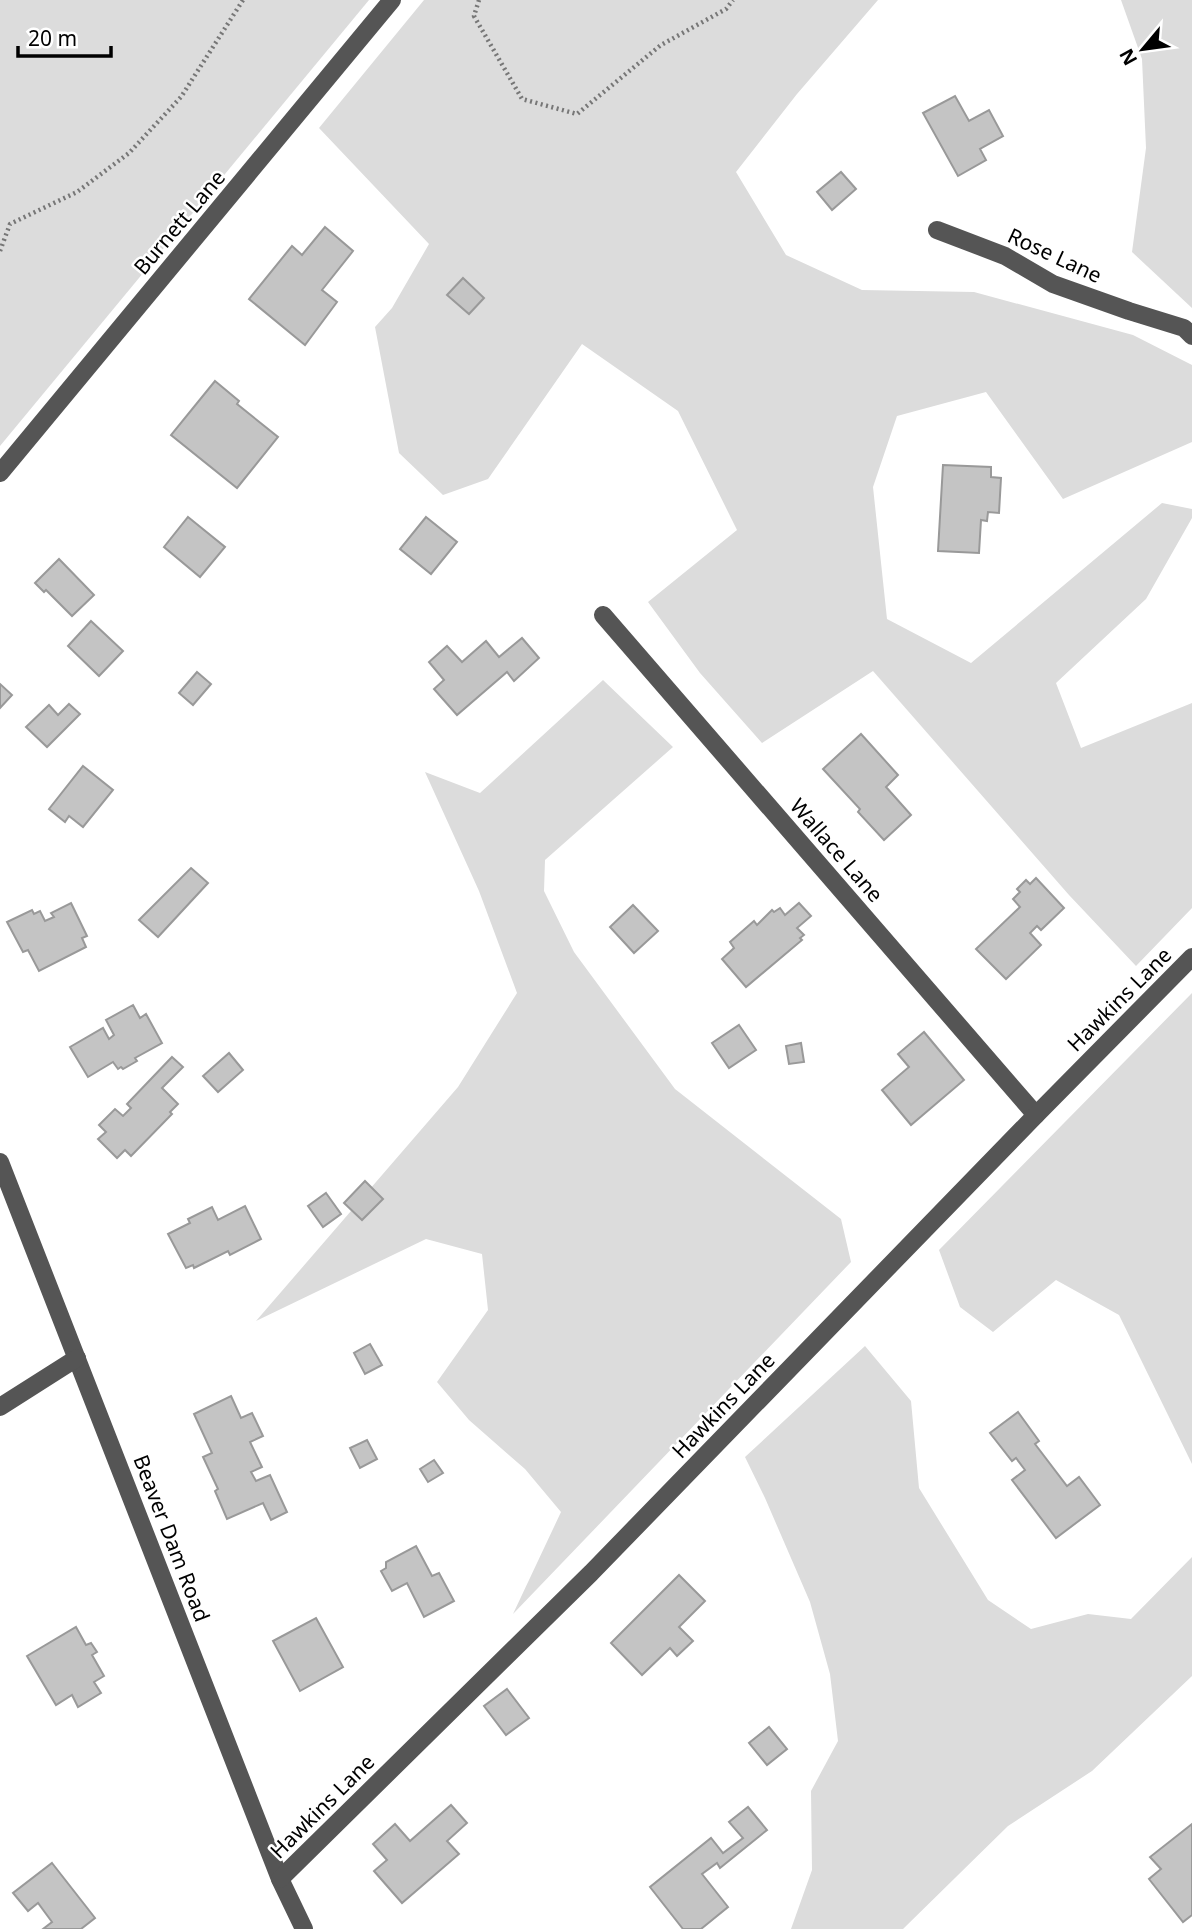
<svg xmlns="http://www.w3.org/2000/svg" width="1192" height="1929" font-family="'Noto Sans',sans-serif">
  <rect width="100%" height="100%" fill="#fff"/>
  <g fill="#dcdcdc">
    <polygon points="0,0 369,0 0,446"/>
    <polygon points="424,0 878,0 797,94 736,172 786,255 862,290 974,292 1133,335 1192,365 1192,442 1063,499 986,392 897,416 873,487 887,619 971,663 1162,503 1192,509 1192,518 1146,599 1056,683 1081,748 1192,703 1192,908 1136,966 1069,895 873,671 762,743 700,673 648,602 737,530 678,411 582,344 488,479 443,495 399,453 375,327 392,308 429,244 319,128"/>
    <polygon points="1121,0 1192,0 1192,308 1132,252 1146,148 1142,59"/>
    <polygon points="603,680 673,747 545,860 544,891 574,952 675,1089 841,1219 851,1262 513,1614 561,1512 525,1469 469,1420 437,1382 488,1310 482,1254 426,1239 256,1321 458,1087 517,993 479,891 425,772 480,793"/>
    <polygon points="1192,993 1192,1464 1119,1315 1056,1280 993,1332 960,1307 939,1250"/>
    <polygon points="865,1346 911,1401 919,1488 988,1600 1031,1629 1088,1614 1131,1619 1192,1557 1192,1676 1092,1771 1008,1826 903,1929 791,1929 812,1870 811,1791 838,1741 830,1674 810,1602 765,1498 745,1457"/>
  </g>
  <g fill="#c4c4c4" stroke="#999" stroke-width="2">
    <polygon points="955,96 969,121 989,110 1003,136 980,149 986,160 958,176 923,113"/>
    <polygon points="841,172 856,189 832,210 817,192"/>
    <polygon points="325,227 353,251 322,290 337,302 305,345 249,299 292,246 302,255"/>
    <polygon points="463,278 484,298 469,314 447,295"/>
    <polygon points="215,381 239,401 237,404 278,437 237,488 171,435"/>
    <polygon points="943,465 991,467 991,477 1001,478 999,513 988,512 987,521 981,520 979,553 938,551"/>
    <polygon points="188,517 225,547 200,577 164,547"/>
    <polygon points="426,517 457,542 431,574 400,549"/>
    <polygon points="59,559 94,595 72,616 46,590 44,592 35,583"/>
    <polygon points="91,621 123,651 99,676 68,646"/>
    <polygon points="522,638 539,658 514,681 507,672 457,715 434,689 444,680 429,662 447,646 462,662 486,641 499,657"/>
    <polygon points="197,672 211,684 193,705 179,693"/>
    <polygon points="0,684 12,695 0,708"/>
    <polygon points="69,704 80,714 47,747 26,727 49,705 58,715"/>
    <polygon points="861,734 898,775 886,787 911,815 884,840 858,812 860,809 823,769"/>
    <polygon points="83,766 113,790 83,827 69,816 65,822 49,809"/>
    <polygon points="191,868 208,883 158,937 139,920"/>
    <polygon points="1036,878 1064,908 1041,930 1037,926 1030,933 1041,945 1006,979 976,949 1020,907 1013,899 1020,892 1017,889 1026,880 1030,884"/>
    <polygon points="71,903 87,936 82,938 86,947 39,971 28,950 23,952 7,922 32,910 34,914 40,911 45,921 54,917 51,913"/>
    <polygon points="799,903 811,916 797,928 804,935 800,938 802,940 746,987 722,959 734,948 730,942 754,921 757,925 772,910 774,912 780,908 785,915"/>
    <polygon points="633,905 658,931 634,953 610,927"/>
    <polygon points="133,1005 140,1018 146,1014 162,1043 135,1058 137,1061 123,1069 121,1067 118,1069 113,1062 88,1077 70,1047 103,1028 109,1039 114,1035 106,1020"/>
    <polygon points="739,1025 756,1050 729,1068 712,1043"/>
    <polygon points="924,1032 964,1080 911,1125 882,1090 909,1067 898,1054"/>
    <polygon points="801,1043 804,1062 789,1064 786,1046"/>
    <polygon points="229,1053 243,1070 218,1092 203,1076"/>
    <polygon points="172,1057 183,1067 162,1088 178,1104 170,1112 172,1114 131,1156 125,1150 117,1158 98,1139 106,1132 99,1125 115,1109 123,1116 131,1108 127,1104"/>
    <polygon points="365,1181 383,1199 362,1220 344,1203"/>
    <polygon points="326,1193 341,1214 323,1227 308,1206"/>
    <polygon points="245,1206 261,1239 230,1255 228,1251 194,1268 193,1265 186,1268 168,1234 190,1223 188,1219 212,1207 218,1220"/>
    <polygon points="370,1344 382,1365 365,1374 354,1353"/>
    <polygon points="231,1396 241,1418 252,1413 263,1436 250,1442 262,1467 251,1472 256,1481 270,1475 287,1512 271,1520 263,1503 227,1519 215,1491 218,1489 203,1457 212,1453 194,1414"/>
    <polygon points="1018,1412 1039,1441 1035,1444 1067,1486 1079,1477 1100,1505 1056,1538 1012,1480 1025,1470 1016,1458 1012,1461 990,1433"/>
    <polygon points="367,1440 377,1459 360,1468 350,1448"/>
    <polygon points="434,1460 443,1473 428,1482 420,1469"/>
    <polygon points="416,1546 432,1576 439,1573 454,1601 424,1617 407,1583 392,1591 381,1571 386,1568 386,1562"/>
    <polygon points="679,1575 705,1601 679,1627 693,1641 677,1656 670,1648 642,1675 611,1643"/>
    <polygon points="316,1618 343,1667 300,1691 273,1641"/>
    <polygon points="76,1627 86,1645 91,1643 97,1652 92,1655 104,1676 94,1682 101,1693 78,1707 72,1695 56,1705 27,1656"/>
    <polygon points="507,1689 529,1718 506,1735 484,1706"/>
    <polygon points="769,1727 787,1749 767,1765 749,1743"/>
    <polygon points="451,1805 467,1823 447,1841 459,1854 402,1903 374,1871 387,1860 373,1844 395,1824 410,1841"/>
    <polygon points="748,1807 767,1830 720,1868 717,1863 702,1874 728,1907 701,1929 683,1929 650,1887 711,1838 723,1853 743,1838 729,1822"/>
    <polygon points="1192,1824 1192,1915 1183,1922 1149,1879 1161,1869 1150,1857"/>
    <polygon points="52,1863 95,1918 81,1929 43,1929 52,1922 38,1903 28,1911 13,1893"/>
  </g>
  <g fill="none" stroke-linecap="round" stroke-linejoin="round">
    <g stroke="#777" stroke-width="4.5" stroke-dasharray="2 3.5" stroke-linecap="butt">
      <polyline points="479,0 474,16 522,99 577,114 661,45 726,9 733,0"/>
      <polyline points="0,251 10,224 77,192 129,153 181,97 243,0"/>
    </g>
    <g stroke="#555" stroke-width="18">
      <polyline points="937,230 1005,256 1053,284 1129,311 1184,328 1192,336"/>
      <polyline points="0,473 392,0"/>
      <polyline points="603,615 1036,1115"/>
      <polyline points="0,1162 280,1879 304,1929"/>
      <polyline points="0,1407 77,1358"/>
      <polyline points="280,1879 591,1573 1036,1115 1192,957"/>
    </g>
  </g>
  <g text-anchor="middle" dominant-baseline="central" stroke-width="5" stroke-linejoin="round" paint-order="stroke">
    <g font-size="21" fill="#000" stroke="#fff">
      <text transform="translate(179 222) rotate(-50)">Burnett Lane</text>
      <text transform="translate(1055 255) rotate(25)">Rose Lane</text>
      <text transform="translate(837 850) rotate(49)">Wallace Lane</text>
      <text transform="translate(1119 999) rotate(-45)">Hawkins Lane</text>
      <text transform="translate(723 1405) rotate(-46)">Hawkins Lane</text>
      <text transform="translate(172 1538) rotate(69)">Beaver Dam Road</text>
      <text transform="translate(322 1806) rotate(-45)">Hawkins Lane</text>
    </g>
  </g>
  <g transform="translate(1143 49) rotate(241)" stroke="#ffffff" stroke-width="5" paint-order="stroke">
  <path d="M0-5L12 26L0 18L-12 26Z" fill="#000000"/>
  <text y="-10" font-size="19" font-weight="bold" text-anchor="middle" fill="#000000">N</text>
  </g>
  <path d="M18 46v10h93v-10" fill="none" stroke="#000000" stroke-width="3.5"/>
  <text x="28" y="46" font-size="21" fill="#000000" stroke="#ffffff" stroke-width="5" paint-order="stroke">20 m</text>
</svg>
